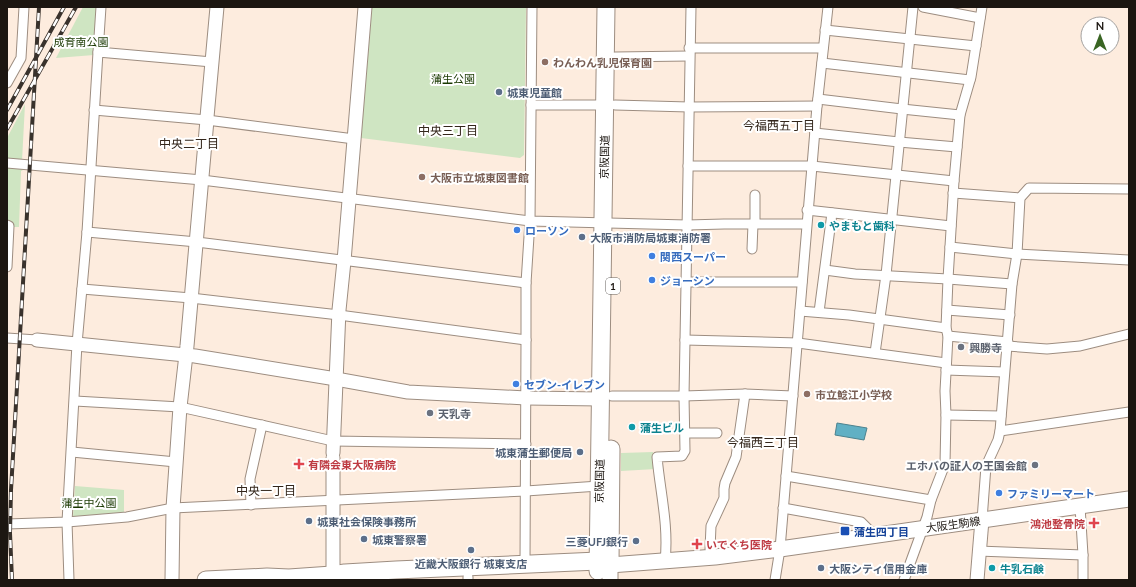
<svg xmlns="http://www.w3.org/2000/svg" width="1136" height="587" font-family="Lato,'Noto Sans JP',sans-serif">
  <rect width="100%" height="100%" fill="#fdecde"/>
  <g fill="#cfe5c2">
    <polygon points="83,7 97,7 94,55 56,58"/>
    <polygon points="372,7 526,7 524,155 520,158 361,138"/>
    <polygon points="25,104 22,161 7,159 7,138"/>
    <polygon points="7,167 27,168 21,171 19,227 12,227 7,222"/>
    <polygon points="653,452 656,469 621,471 621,453"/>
    <polygon points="75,486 124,490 124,514 73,517"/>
  </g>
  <polygon fill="#61b0c4" stroke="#4c828e" points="837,423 867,428 864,440 835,435"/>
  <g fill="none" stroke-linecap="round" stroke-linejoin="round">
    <defs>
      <g id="street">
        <polyline points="923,7 980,18"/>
        <polyline points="825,30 976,46"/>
        <polyline points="689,48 823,48"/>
        <polyline points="98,52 101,7"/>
        <polyline points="615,57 689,56"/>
        <polyline points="822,63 970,80"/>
        <polyline points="7,83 21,58 24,7"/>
        <polyline points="818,99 902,109 960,115"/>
        <polyline points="531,105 605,105"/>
        <polyline points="615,105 689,107 817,106"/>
        <polyline points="94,110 207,120 354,139"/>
        <polyline points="815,133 899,142 957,147"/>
        <polyline points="7,163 202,180 530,221 687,225 724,224 806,224"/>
        <polyline points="688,166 812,166 954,181"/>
        <polyline points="953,193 1020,198"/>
        <polyline points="807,210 951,226"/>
        <polyline points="755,224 755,195"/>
        <polyline points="7,225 9,226 7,267"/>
        <polyline points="87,232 197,242 526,283"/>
        <polyline points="950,247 1017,254 1129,260"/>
        <polyline points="752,249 753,224"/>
        <polyline points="825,270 855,274 948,279 1012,284"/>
        <polyline points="686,282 802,282"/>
        <polyline points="82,289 191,298 339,315 526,340"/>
        <polyline points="947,310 1010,315"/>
        <polyline points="800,311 849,315 946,328"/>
        <polyline points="819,312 832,213"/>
        <polyline points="948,336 1008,342"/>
        <polyline points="7,338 37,340"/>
        <polyline points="685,340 798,343 946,363"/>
        <polyline points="1007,346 1047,349 1080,346 1129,334"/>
        <polyline points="875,353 886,275 913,7"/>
        <polyline points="946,370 1004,372"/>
        <polyline points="612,396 684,396 745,394 793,396"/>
        <polyline points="75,401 180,407 333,441 526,444"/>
        <polyline points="946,415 1001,416"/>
        <polyline points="1000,431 1129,412"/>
        <polyline points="685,433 717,433"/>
        <polyline points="72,452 176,462"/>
        <polyline points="786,476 931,500"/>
        <polyline points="251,505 250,479 262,425"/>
        <polyline points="1080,506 1083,555 1083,580"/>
        <polyline points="783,508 861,522 874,535"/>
        <polyline points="982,520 986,466 998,440 1000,431 1012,284 1017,254 1020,198 1029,188 1129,189"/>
        <polyline points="7,524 67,522 127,517 173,508 526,491 599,486"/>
        <polyline points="978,551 1083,555"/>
        <polyline points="715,557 710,549 711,526 724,498 724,489 725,483 736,457 745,394"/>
        <path d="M665,561c4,-35 -5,-70 -8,-104l25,-1 3,-5 -1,-55 7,-389"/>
        <polyline points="525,565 526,340 526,283 530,221 532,7"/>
        <polyline points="468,577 468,580"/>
        <polyline points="69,580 67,522 77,344 87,232 98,52 212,62"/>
        <polyline points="775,580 780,549 817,106 828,7"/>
        <polyline points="904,580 927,517 931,500 945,464 946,415 945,391 948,336 946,328 948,279 954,181 960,115 971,77 982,7"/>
      </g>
      <g id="secondary">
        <polyline points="37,340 195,356 336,379 408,392 526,398 601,399"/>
        <polyline points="333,453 339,310 344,261 365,7"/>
        <polyline points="172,580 173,508 180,407 187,346 207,120 207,117 217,7"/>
        <polyline points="333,580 333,458"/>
        <polyline points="977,580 982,520"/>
      </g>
      <polyline id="primary" points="610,580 610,565 715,557 780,549 1129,499"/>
      <g id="highway">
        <polyline points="610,565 611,449"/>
        <polyline points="598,571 606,7"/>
        <polyline points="206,580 267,577 289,578 332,575 345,573 396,570 598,561 608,564"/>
      </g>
    </defs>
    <use href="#street" stroke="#9d8d80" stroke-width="11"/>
    <use href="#secondary" stroke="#9d8d80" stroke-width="15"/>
    <use href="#primary" stroke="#9d8d80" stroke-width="17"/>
    <use href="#highway" stroke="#9d8d80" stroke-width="19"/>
    <use href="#street" stroke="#fff" stroke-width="9"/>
    <use href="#secondary" stroke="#fff" stroke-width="13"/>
    <use href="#primary" stroke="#fff" stroke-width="15"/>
    <use href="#highway" stroke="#fff" stroke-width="17"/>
    <defs>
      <g id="rail">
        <polyline points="7,110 64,7"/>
        <polyline points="7,129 76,7"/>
        <polyline points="12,580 10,533 11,490 39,7"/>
      </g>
    </defs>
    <use href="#rail" stroke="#39322c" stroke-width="4"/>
    <use href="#rail" stroke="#fff" stroke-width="2.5" stroke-dasharray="8" stroke-linecap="butt"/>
  </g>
  <g fill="#8d6e63" stroke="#fff" stroke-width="1.5">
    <circle cx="545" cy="62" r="4"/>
    <circle cx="422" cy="177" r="4"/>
    <circle cx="807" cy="394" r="4"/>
  </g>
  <g fill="#5c6f8a" stroke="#fff" stroke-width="1.5">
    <circle cx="499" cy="92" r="4"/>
    <circle cx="582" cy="237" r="4"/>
    <circle cx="580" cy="452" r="4"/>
    <circle cx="309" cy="521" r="4"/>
    <circle cx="364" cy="539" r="4"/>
    <circle cx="636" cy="541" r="4"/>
    <circle cx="471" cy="550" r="4"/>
    <circle cx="821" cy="568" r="4"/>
  </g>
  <g fill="#0f9aa8" stroke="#fff" stroke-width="1.5">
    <circle cx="821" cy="225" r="4"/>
    <circle cx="632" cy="427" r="4"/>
    <circle cx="992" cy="568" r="4"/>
  </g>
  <g fill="#3f7fe0" stroke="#fff" stroke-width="1.5">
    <circle cx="517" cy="230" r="4"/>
    <circle cx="652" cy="256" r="4"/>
    <circle cx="652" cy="280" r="4"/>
    <circle cx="516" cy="384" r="4"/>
    <circle cx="999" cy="493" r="4"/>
  </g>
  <g fill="#6b7280" stroke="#fff" stroke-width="1.5">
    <circle cx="961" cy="347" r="4"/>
    <circle cx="430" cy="413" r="4"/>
    <circle cx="1035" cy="465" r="4"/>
  </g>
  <g fill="#e0444e" stroke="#fff" stroke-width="1.5">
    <path d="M297 458h4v4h4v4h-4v4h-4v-4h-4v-4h4z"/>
    <path d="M1092 517h4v4h4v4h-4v4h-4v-4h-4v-4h4z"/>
    <path d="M695 538h4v4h4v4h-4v4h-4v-4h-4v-4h4z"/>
  </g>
  <rect fill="#1a4fb4" stroke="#fff" stroke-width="1.5" x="840" y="526" width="10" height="10" rx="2"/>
  <g text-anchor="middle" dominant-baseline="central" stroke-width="4" stroke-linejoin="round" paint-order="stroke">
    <rect fill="#fff" stroke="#605c58" stroke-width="1" x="606" y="278" width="14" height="16" rx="3"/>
    <g font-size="10" font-weight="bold" fill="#1c1611">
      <text x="613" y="286">1</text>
    </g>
    <g font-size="11" fill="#193800" stroke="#fff">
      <text x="81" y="41">成育南公園</text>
      <text x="453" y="78">蒲生公園</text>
      <text x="89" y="502">蒲生中公園</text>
    </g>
    <g font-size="11" font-weight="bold" fill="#785e54" stroke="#fff" text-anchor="start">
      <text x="553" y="62">わんわん乳児保育園</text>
      <text x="430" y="177">大阪市立城東図書館</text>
      <text x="815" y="394">市立鯰江小学校</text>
    </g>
    <g font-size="11" font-weight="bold" fill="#4e5e75" stroke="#fff" text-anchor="start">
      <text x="507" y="92">城東児童館</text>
      <text x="590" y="237">大阪市消防局城東消防署</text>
      <text x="572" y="452" text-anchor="end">城東蒲生郵便局</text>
      <text x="317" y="521">城東社会保険事務所</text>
      <text x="372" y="539">城東警察署</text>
      <text x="628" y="541" text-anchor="end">三菱UFJ銀行</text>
      <text x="471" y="563" text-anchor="middle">近畿大阪銀行 城東支店</text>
      <text x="829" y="568">大阪シティ信用金庫</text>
    </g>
    <g font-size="11" fill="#1c1611" stroke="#fff">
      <text transform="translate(604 157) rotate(-89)">京阪国道</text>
      <text transform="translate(599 481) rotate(-89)">京阪国道</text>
      <text transform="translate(953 524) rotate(-8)">大阪生駒線</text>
    </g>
    <g font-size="11" font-weight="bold" fill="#0d838f" stroke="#fff" text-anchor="start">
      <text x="829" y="225">やまもと歯科</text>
      <text x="640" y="427">蒲生ビル</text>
      <text x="1000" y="568">牛乳石鹸</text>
    </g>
    <g font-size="11" font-weight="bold" fill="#366cbe" stroke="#fff" text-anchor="start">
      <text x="525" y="230">ローソン</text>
      <text x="660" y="256">関西スーパー</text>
      <text x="660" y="280">ジョーシン</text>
      <text x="524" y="384">セブン-イレブン</text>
      <text x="1007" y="493">ファミリーマート</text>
    </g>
    <g font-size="11" font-weight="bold" fill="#5b616d" stroke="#fff" text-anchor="start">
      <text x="969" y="347">興勝寺</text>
      <text x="438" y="413">天乳寺</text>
      <text x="1027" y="465" text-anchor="end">エホバの証人の王国会館</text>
    </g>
    <g font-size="11" font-weight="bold" fill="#be3a42" stroke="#fff" text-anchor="start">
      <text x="308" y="464">有隣会東大阪病院</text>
      <text x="1085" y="523" text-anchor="end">鴻池整骨院</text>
      <text x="706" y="544">いでぐち医院</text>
    </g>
    <g font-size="11" font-weight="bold" fill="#164399" stroke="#fff" text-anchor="start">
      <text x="854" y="531">蒲生四丁目</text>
    </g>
    <g font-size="12" fill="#33261b" stroke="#fff">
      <text x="779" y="125">今福西五丁目</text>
      <text x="448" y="130">中央三丁目</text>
      <text x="189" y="143">中央二丁目</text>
      <text x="763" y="442">今福西三丁目</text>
      <text x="266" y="490">中央一丁目</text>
    </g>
  </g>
  <rect width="1136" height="587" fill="none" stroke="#1c1611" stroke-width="16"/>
  <g transform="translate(1100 36)"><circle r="19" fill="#ffffff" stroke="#a4a2a0"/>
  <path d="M0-3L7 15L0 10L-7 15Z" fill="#396523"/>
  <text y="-6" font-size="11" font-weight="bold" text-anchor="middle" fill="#1c1611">N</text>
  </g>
</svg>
